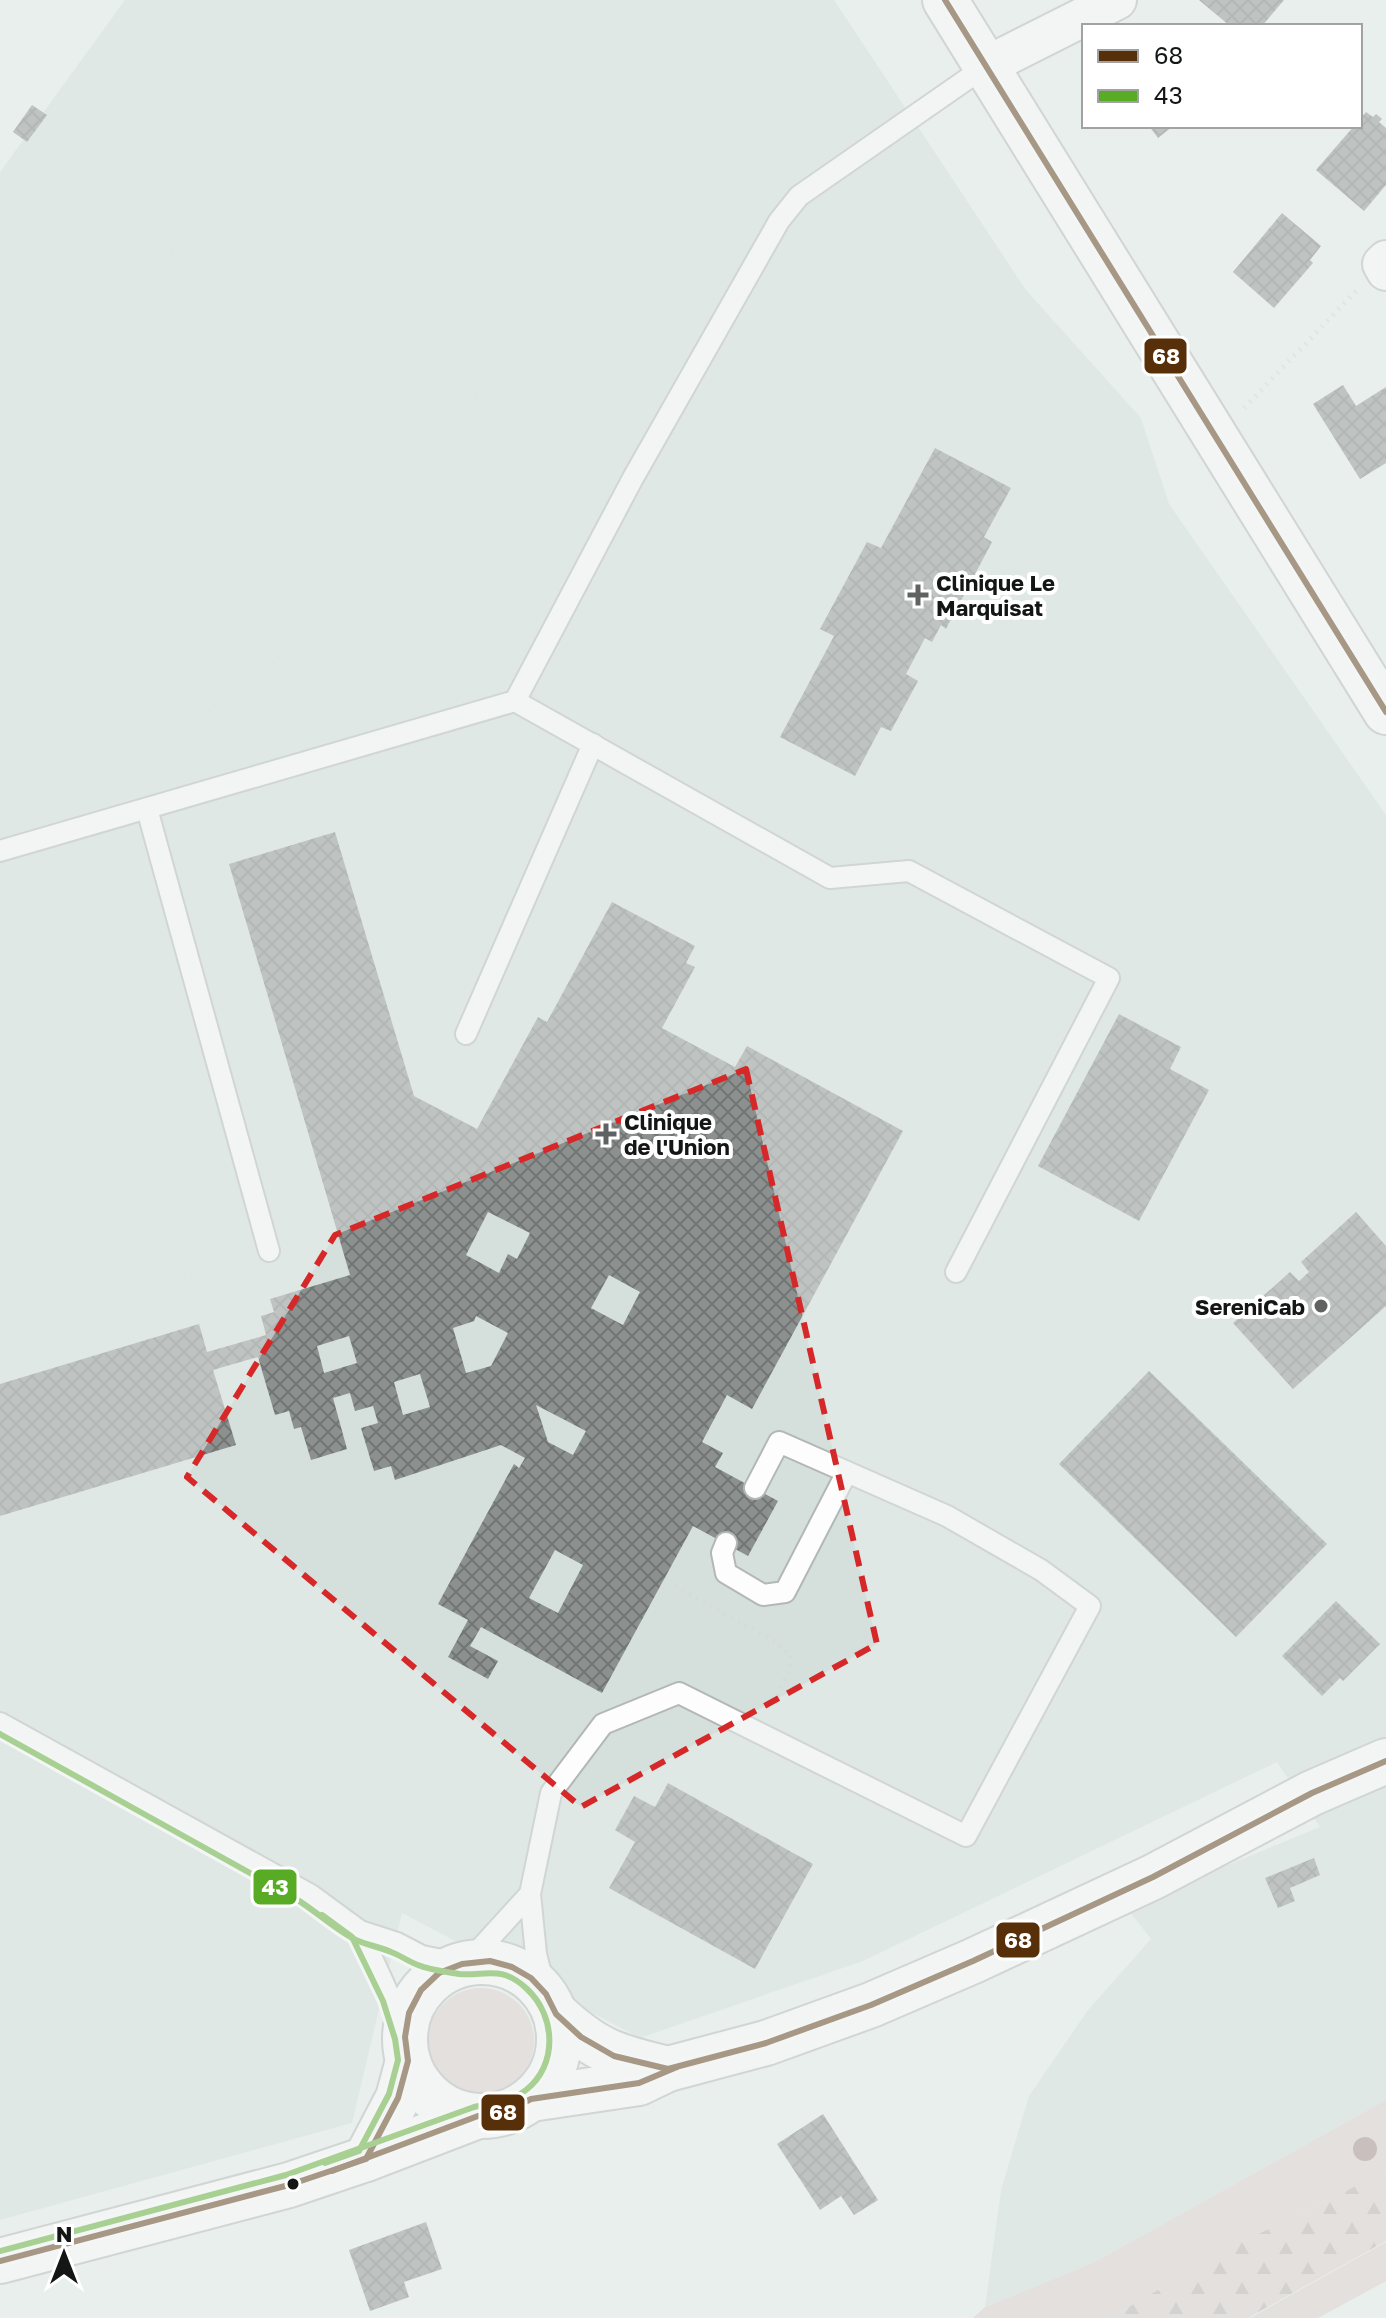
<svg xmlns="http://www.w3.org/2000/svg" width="1386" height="2318" font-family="'Golos Text',sans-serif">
  <defs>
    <pattern id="forest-firs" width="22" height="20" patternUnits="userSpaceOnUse" patternTransform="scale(2)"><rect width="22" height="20" fill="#dbcecc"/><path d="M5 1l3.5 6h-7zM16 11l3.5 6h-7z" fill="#bbb0ae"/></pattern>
    <pattern id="building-cross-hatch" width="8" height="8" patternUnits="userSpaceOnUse" patternTransform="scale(2)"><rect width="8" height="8" fill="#8c908e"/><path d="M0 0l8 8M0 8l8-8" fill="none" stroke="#717573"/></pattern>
  </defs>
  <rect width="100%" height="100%" fill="#e9efec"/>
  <polygon fill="#d5e0dc" points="125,0 834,0 1026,290 1141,418 1169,504 1386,815 1386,2100 1093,2263 985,2307 1001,2190 1029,2096 1088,2010 1151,1939 1126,1907 1320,1827 1277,1762 863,1961 640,2038 402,1913 352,2123 0,2220 0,172"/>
  <g fill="#dbcecc">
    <circle cx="481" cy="2041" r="53"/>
    <polygon points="1386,2100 1386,2171 1242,2242 1109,2318 973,2318 985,2307 1093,2263"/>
    <polygon points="1386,2242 1386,2281 1318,2318 1250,2318"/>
  </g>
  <polygon fill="url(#forest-firs)" points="1386,2171 1386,2241 1248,2318 1109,2318 1242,2242"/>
  <g fill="url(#building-cross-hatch)" fill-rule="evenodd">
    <polygon points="1199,0 1284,0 1262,26 1230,26"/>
    <polygon points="32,105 47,115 27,142 13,132"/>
    <polygon points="1366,112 1373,117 1376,114 1382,119 1379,122 1386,128 1386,185 1364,211 1316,170 1354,126 1360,126 1360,119"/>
    <polygon points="1149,126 1173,126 1158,138"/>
    <polygon points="1282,213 1321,246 1310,260 1313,263 1274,308 1233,272"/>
    <polygon points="1343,385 1356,406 1386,387 1386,463 1360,479 1313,404"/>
    <polygon points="935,448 1011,488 984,537 992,542 946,629 941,625 932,642 925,638 906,674 918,681 891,731 881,727 855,776 780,737 834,636 820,629 867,542 881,548"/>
    <path d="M335,832l79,264 63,33 61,-112 9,5 65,-120 83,44 -9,17 9,4 -33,61 73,39 12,-21 156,85 -151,278 -25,-14 -25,47 21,11 -8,14 63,34 -30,55 -55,-30 -91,167 -121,-66 -11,19 28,15 -10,18 -40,-22 20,-37 -30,-16 76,-140 5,4 6,-10 -24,-13 -106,35 -4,-14 -17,5 -13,-43 17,-5 -5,-17 -18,5 -5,-18 -17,5 14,51 -36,11 -10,-33 -7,2 -5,-18 -14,4 -17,-58 -45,13 23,75 -236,71v-132l199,-60 8,28 59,-17 -5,-19 13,-4 -4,-13 80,-24 -121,-411zM488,1212l42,21 -13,26 -9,-5 -9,19 -33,-18zM609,1275l31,17 -17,33 -32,-17zM476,1316l32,17 -17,33 -25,7 -13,-45 21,-7zM349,1336l8,27 -33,10 -7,-27zM420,1374l10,33 -27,8 -9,-33zM536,1405l50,26 -13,24 -25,-13zM555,1550l28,15 -25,48 -29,-15z"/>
    <polygon points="1119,1014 1181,1047 1170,1069 1209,1090 1139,1221 1038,1166"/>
    <polygon points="1356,1212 1386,1246 1386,1306 1293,1389 1233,1323 1290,1272 1299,1281 1309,1272 1301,1262"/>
    <polygon points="1149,1371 1327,1544 1236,1637 1059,1464"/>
    <polygon points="1336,1601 1380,1644 1343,1681 1340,1678 1322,1696 1282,1656"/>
    <polygon points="668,1783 813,1864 755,1969 609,1888 635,1842 615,1830 634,1796 655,1807"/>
    <polygon points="1314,1858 1320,1875 1290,1888 1295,1901 1278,1908 1265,1878"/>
    <polygon points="823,2114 878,2200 854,2215 841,2196 820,2210 777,2144"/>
    <polygon points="426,2222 442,2269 404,2282 409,2297 370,2311 349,2250"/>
  </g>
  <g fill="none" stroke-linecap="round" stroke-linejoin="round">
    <defs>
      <g id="service">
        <polyline points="515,701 830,878 909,871 1109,978 956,1272"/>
        <polyline points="147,809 269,1251"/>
        <polyline points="0,851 515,701 633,478 779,221 799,196 986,66"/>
        <polyline points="466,1034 593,744"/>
        <polyline points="726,1543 722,1553 726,1573 763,1595 785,1592 847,1472"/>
        <polyline points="0,1723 311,1895 360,1931 397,1943 422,1956 462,1964"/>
        <path d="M360,1931c15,36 33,68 45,106"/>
        <polyline points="468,1962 530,1894"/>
        <polyline points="546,1994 536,1954 530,1894 551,1793 603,1724 679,1693 966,1836 1090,1606 1041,1570 947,1516 779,1442 755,1488"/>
      </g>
      <g id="minor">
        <polyline points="986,66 1117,0"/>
        <polyline points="1386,260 1382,264 1386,271"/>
      </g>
      <g id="tertiary">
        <polyline points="945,0 1386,712"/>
        <circle cx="482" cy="2039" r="77"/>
        <path d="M556,2014c41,38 59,42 112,55"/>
        <polyline points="531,2099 639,2083 668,2069 766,2043 871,2005 973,1961 1153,1877 1312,1793 1386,1761"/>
        <polyline points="366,2159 398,2098 408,2061"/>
        <polyline points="0,2261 289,2185 366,2159 478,2116"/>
      </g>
    </defs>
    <use href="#service" stroke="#b3b7b5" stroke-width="24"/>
    <use href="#minor" stroke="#b3b7b5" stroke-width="42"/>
    <use href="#tertiary" stroke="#b3b7b5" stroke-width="48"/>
    <g stroke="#d8dad8" stroke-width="5" stroke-dasharray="2 6" stroke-linecap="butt">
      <polyline points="165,0 179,37"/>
      <polyline points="74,184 165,253 382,267 428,263 468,265 501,277 521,302"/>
      <polyline points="0,269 74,184 157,78 200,0"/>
      <polyline points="476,395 609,466"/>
      <polyline points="1244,408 1356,291"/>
      <polyline points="0,541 46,595 178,727 181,741 156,776"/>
      <polyline points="181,741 202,717 249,678 316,631 384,562 437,493 461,418 496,363 521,302 534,257 539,225 544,0"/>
      <polyline points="0,1335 243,1259"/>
      <polyline points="675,1586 776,1642 791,1656 789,1671 771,1706"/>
    </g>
    <use href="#service" stroke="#fcfdfc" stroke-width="20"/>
    <use href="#minor" stroke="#fcfdfc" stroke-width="38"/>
    <use href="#tertiary" stroke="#fcfdfc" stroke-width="44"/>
    <defs>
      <g id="bus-1">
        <polyline points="945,0 1386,712"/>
        <polyline points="332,2171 478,2116 506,2112 531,2099 639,2083 677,2067"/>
        <polyline points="0,2261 289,2185 366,2159 398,2098 408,2061 405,2037 409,2013 421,1990 439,1973 462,1964 490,1961 512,1967 531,1978 546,1994 556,2014 581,2037 614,2056 668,2069 766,2043 871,2005 973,1961 1153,1877 1312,1793 1386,1761"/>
      </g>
      <g id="bus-2">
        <path d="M0,1734c95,53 191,106 286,159 25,13 46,35 70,47 11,5 24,7 35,12 9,3 18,10 27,13 12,5 29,7 41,9 28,2 43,-9 68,15 29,27 31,76 -1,101 -15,12 -34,13 -52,17l-188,68 -286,76"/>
        <polyline points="322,1915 352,1937 383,2001 395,2039 398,2060 389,2094 359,2151 325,2163"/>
      </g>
    </defs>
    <use href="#bus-1" stroke="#fff" stroke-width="12"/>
    <use href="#bus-2" stroke="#fff" stroke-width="12"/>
    <use href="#bus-1" stroke="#572f08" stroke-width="6"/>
    <use href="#bus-2" stroke="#58ac25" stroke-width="6"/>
  </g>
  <circle fill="#a38886" cx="1365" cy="2149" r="12"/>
  <path d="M0 0H1386V2318H0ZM746,1069l131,575 -296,163 -394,-330 148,-242z" fill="#e9efec" fill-opacity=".55" fill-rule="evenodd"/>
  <path fill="none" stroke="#d62828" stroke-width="6" stroke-dasharray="16 10" stroke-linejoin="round" d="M746,1069l131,575 -296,163 -394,-330 148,-242z"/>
  <g fill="#5e6260" stroke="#fff" stroke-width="3">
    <path d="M914 583h8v8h8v8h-8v8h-8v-8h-8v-8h8z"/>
    <path d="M602 1122h8v8h8v8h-8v8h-8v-8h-8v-8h8z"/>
    <circle cx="1321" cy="1306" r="8"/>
  </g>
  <circle fill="#131615" stroke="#fff" stroke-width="3" cx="293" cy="2184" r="7"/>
  <g text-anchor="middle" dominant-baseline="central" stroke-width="8" stroke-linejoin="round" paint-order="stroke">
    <g font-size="22" font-weight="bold" fill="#131615" stroke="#fff" text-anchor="start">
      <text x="936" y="582">Clinique Le<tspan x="936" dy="25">Marquisat</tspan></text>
      <text x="624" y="1121">Clinique<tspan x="624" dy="25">de l'Union</tspan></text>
      <text x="1305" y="1306" text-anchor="end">SereniCab</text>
    </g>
  </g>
  <g stroke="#fff" stroke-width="3">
    <rect x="1143" y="337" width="45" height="38" rx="8" fill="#572f08"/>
    <rect x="252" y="1868" width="46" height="38" rx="8" fill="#58ac25"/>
    <rect x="995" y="1921" width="46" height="38" rx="8" fill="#572f08"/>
    <rect x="480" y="2093" width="46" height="39" rx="8" fill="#572f08"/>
  </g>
  <g font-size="22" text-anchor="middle" font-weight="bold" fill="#fff">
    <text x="1166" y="364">68</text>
    <text x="275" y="1895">43</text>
    <text x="1018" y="1948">68</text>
    <text x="503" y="2120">68</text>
  </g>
  <rect x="1082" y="24" width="280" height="104" fill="#ffffff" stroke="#a1a2a1" stroke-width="2"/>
  <rect x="1098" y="50" width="40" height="12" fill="#572f08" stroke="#a1a2a1" stroke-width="2"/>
  <text x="1154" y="64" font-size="24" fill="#131615">68</text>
  <rect x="1098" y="90" width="40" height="12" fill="#58ac25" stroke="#a1a2a1" stroke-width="2"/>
  <text x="1154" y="104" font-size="24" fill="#131615">43</text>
  <g transform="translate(64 2254)" stroke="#ffffff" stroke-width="6" paint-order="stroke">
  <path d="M0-6L14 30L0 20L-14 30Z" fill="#131615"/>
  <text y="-12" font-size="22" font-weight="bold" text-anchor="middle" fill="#131615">N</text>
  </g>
</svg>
